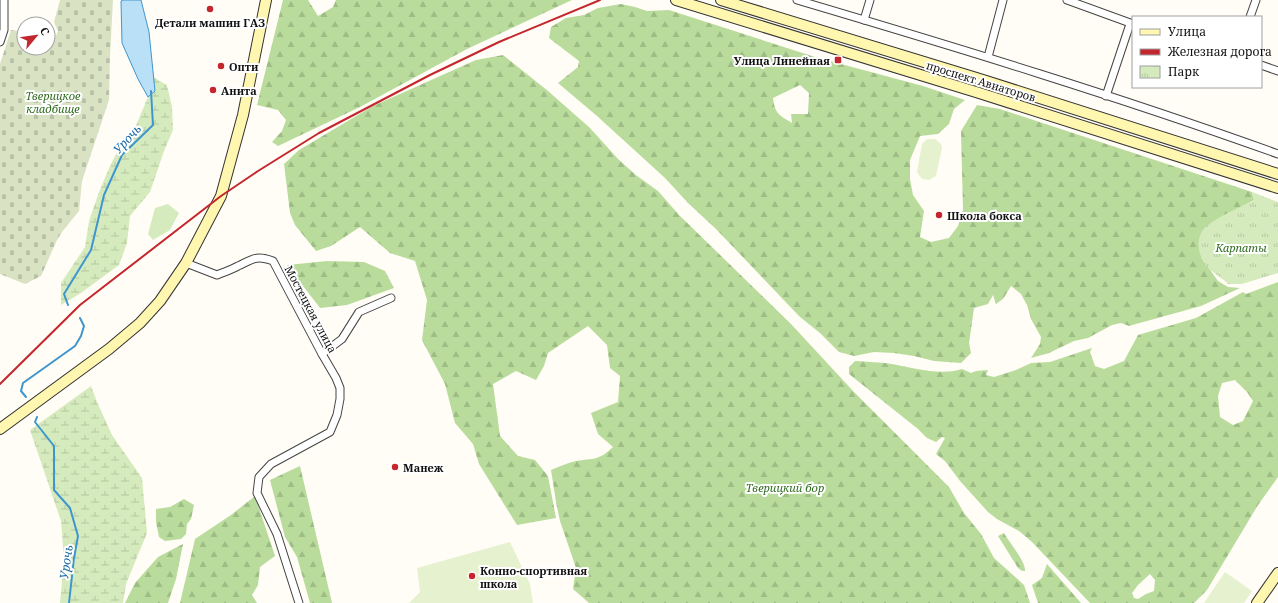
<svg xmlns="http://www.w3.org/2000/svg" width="1278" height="603" font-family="'Noto Serif',serif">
  <defs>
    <pattern id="forest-firs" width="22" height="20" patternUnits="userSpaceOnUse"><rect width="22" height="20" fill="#b9dc9c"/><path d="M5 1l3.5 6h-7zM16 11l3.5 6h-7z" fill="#9ebc85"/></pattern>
    <pattern id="wetland-marsh" width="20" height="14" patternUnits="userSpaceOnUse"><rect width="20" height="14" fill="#d5ebbd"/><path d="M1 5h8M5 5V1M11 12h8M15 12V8" fill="none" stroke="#b6c8a1"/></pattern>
    <pattern id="cemetery-stones" width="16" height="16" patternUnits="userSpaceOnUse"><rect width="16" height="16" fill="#d9e3c4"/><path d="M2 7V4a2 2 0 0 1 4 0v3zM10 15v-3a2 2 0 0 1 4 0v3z" fill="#b9c2a7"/></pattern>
    <pattern id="park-tufts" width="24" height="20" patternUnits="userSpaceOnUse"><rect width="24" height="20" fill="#d5ebbd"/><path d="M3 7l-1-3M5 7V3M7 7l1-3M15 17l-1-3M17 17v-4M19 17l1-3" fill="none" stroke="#b6c8a1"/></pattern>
  </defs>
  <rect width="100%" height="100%" fill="#fffdf5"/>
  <polygon fill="#d5ebbd" points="168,204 179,213 170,230 153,240 148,234 155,208"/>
  <g fill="url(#forest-firs)" fill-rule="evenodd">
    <polygon points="283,0 308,0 318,16 333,7 336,0 572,0 467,49 360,107 278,146 272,142 282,131 286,120 278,110 257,105"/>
    <path d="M621,4l14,3 12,4 22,-1 146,47 108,29 42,14 -11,9 -5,15 -11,10 -18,2 -10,24v19l3,16 11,16 -4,26 11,5 18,-4 9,-12 5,-16 -2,-79 16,-26 23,4 252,83 2,8 -28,15 -25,42 17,24 10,6 12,1 -39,18 -65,18 -7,2 -8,-3 -9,2 -24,13 -14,3 -25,12 -18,5 9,-14 1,-7 -10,-18 -4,-14 -6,-11 -10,-8 -8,13 -7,5 -3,-9 -5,9 -14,4 -5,35 2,10 -10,10 -27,-2 -20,-5 -20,-3 -20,-1 -20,4 -15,-4 -19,-19 -20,-16 -84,-88 -28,-26 -23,-25 -68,-62 -39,-33 20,-16 1,-6 -30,-23 2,-11 15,-9 18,-3 14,-7zM800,85l9,8 -1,21h-17l1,9c-13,-8 -17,-9 -19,-25z"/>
    <path d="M503,55l45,36 42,37 28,31 19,17 21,15 21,24 112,109 63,68 95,95 15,26 17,21 13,24 30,27 6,18h-441l-16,-14 3,-21 -16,-47 -4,-19 -5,-32c7,-3 14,-6 21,-8 20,-5 24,1 41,-15l-15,-13 -7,-21 27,-11 2,-26 -10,-8 -3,-23 -19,-19 -40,27 -4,13 -8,14 -20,-9 -23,13 7,52 18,20 17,4 13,16 8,42 -39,7 -38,-61 -6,-20 -18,-21 -10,-39 -23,-44 5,-40 -12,-39 -25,-8 -30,-26 -29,19 -15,5 -21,-26 -5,-12 -6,-49 15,-14 74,-44 103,-46z"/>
    <polygon points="327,261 364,262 385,271 394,288 347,305 320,308 287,265"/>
    <path d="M1278,282v195l-20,28 -51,85 -13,13h-104l-58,-61 -13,-11 -22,-12 -9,-7 -28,-31 -15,-20 -9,-7 9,-16 -3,-1 -6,5 -9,-4 -9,-9 -69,-55v-7l6,-6c12,1 25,1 37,3 23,4 47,12 70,5l9,4 5,-2 12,-1 -2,5 8,2 22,-7 15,-7 19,-1 42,-14 -2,4 5,14 9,3 20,-8 14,-26 58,-17 47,-26 3,2zM1235,380l12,12 6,9 -10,20 -10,4 -13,-8 -2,-21 4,-13zM1150,574l5,6 -1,11 -8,3 -8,5 -4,-1 -2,-5 6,-8z"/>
    <polygon points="300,466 332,603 310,603 297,557 285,537 270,480"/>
    <polygon points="255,496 275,556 260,567 258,585 252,595 257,603 180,603 195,539 231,515"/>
    <polygon points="184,499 194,505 191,519 187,524 186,534 181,539 165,541 159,537 156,522 156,509 170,507"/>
    <path d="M1004,533c5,9 22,29 21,38h-3l-4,-3 -20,-32z"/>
    <polygon points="183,544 176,579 168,603 125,603 135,583 158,557"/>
    <polygon points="1047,564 1081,603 1038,603 1032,585 1042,578"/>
  </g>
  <g fill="url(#wetland-marsh)">
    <polygon points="153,77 167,85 172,107 173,130 164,151 150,192 130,216 127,243 119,265 81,293 61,305 61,283 85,247 89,221 99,192 110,166 116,154 131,137 148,97 155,91"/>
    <polygon points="91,386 97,402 112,435 142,478 147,533 126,584 123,603 60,603 64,559 61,521 30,430"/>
  </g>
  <polygon fill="url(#cemetery-stones)" points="60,0 113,0 110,56 109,100 82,181 79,211 62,232 57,240 41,276 25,284 0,274 0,64 11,30 24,32 24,48 48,48 48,37 55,38 58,31 54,22"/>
  <path fill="url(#park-tufts)" d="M1252,192l26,10v71l-36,11h-14c-6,-6 -13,-10 -19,-15 -11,-11 -16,-33 -1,-44 13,-10 31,-17 46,-25z"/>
  <g fill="#e6f2cf">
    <polygon points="927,139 935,139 941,144 942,148 936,176 929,180 922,179 917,172 922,144"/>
    <polygon points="510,542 530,584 533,603 409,603 420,592 417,568"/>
    <polygon points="1225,572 1252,591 1244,603 1204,603"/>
  </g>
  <polygon fill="#b9e0f7" stroke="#3f96cf" points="123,0 141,0 149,32 155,91 148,97 138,79 122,43 121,1"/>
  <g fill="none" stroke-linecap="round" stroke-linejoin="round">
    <g stroke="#3f96cf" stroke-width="2">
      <polyline points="68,305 64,294 91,250 104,195 122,155 153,125 151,91"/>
      <polyline points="26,397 21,391 23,383 75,346 81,336 84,326 80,318"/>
      <polyline points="37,417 35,422 54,446 54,490 70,508 78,536 74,558 69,603"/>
    </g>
    <defs>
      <g id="street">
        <path d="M797,0c162,48 323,97 481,154"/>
        <polyline points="1067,0 1133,24"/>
        <polyline points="1250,17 1256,0"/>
        <polyline points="864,20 870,0"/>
        <polyline points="0,42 4,30 4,0"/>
        <polyline points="988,57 1003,0"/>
        <polyline points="1261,65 1278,71"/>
        <polyline points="1106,96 1130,24"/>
        <path d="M186,263l31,12c7,-3 14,-5 21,-9 15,-7 18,-11 35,-5l49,93 14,24 4,10v11l-3,16 -7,17 -59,32 -12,13 -2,16 20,41 22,69"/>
        <polyline points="322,354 342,339 359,312 391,298"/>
      </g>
      <g id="secondary">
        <polyline points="676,0 976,92 1278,188"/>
        <polyline points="721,0 983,80 1278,174"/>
        <polyline points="0,429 109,349 140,323 160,301 186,263 221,196 243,115 266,0"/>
        <polyline points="1257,603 1278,573"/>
      </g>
    </defs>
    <use href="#street" stroke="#444" stroke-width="9"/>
    <use href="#secondary" stroke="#333" stroke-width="12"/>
    <use href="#street" stroke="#fff" stroke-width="7"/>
    <use href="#secondary" stroke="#fff6b0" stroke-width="10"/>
    <polyline stroke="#c4262e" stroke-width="2" points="0,384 80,305 221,196 258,171 319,133 430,75 499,42 600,0"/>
  </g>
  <g fill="#c4262e" stroke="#fff" stroke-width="1.5">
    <circle cx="210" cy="9" r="4"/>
    <rect x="834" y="56" width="8" height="8" rx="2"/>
    <circle cx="221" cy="66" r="4"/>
    <circle cx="213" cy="90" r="4"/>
    <circle cx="939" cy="215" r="4"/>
    <circle cx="395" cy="467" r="4"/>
    <circle cx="472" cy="576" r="4"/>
  </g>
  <g text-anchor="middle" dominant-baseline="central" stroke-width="4" stroke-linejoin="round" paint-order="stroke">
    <g font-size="11" font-weight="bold" fill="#111" stroke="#fff" text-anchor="start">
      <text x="210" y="22" text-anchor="middle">Детали машин ГАЗ</text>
      <text x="830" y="60" text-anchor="end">Улица Линейная</text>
      <text x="229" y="66">Опти</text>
      <text x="221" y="90">Анита</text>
      <text x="947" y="215">Школа бокса</text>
      <text x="403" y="467">Манеж</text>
      <text x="480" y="570">Конно-спортивная<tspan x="480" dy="13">школа</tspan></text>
    </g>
    <g font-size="11" fill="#111" stroke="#fff">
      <text transform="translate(981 81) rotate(17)">проспект Авиаторов</text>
      <text transform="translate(311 309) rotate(62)">Мостецкая улица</text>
    </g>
    <g font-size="11" font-style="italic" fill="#2f6b1f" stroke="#fff">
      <text x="53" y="95">Тверицкое<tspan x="53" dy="13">кладбище</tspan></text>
      <text x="1241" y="247">Карпаты</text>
      <text x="785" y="487">Тверицкий бор</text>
    </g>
    <g font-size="12" font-style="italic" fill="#1768a6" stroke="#fff">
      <text transform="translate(127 139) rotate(-48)">Урочь</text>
      <text transform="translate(66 562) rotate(-82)">Урочь</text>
    </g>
  </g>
  <rect x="1132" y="16" width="130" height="72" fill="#ffffff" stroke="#a0a0a0"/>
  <rect x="1140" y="29" width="20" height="6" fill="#fff6b0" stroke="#a0a0a0"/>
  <text x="1168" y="36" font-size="12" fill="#111111">Улица</text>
  <rect x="1140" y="49" width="20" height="6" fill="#c4262e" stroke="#a0a0a0"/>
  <text x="1168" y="56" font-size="12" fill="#111111">Железная дорога</text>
  <rect x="1140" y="66" width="20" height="12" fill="url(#park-tufts)" stroke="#a0a0a0"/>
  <text x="1168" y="76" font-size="12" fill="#111111">Парк</text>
  <g transform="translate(36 36) rotate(61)"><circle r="19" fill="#ffffff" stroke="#a0a0a0"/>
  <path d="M0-3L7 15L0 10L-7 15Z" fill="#c4262e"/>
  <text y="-6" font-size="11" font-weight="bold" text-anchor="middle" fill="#111111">С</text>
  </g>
</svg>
